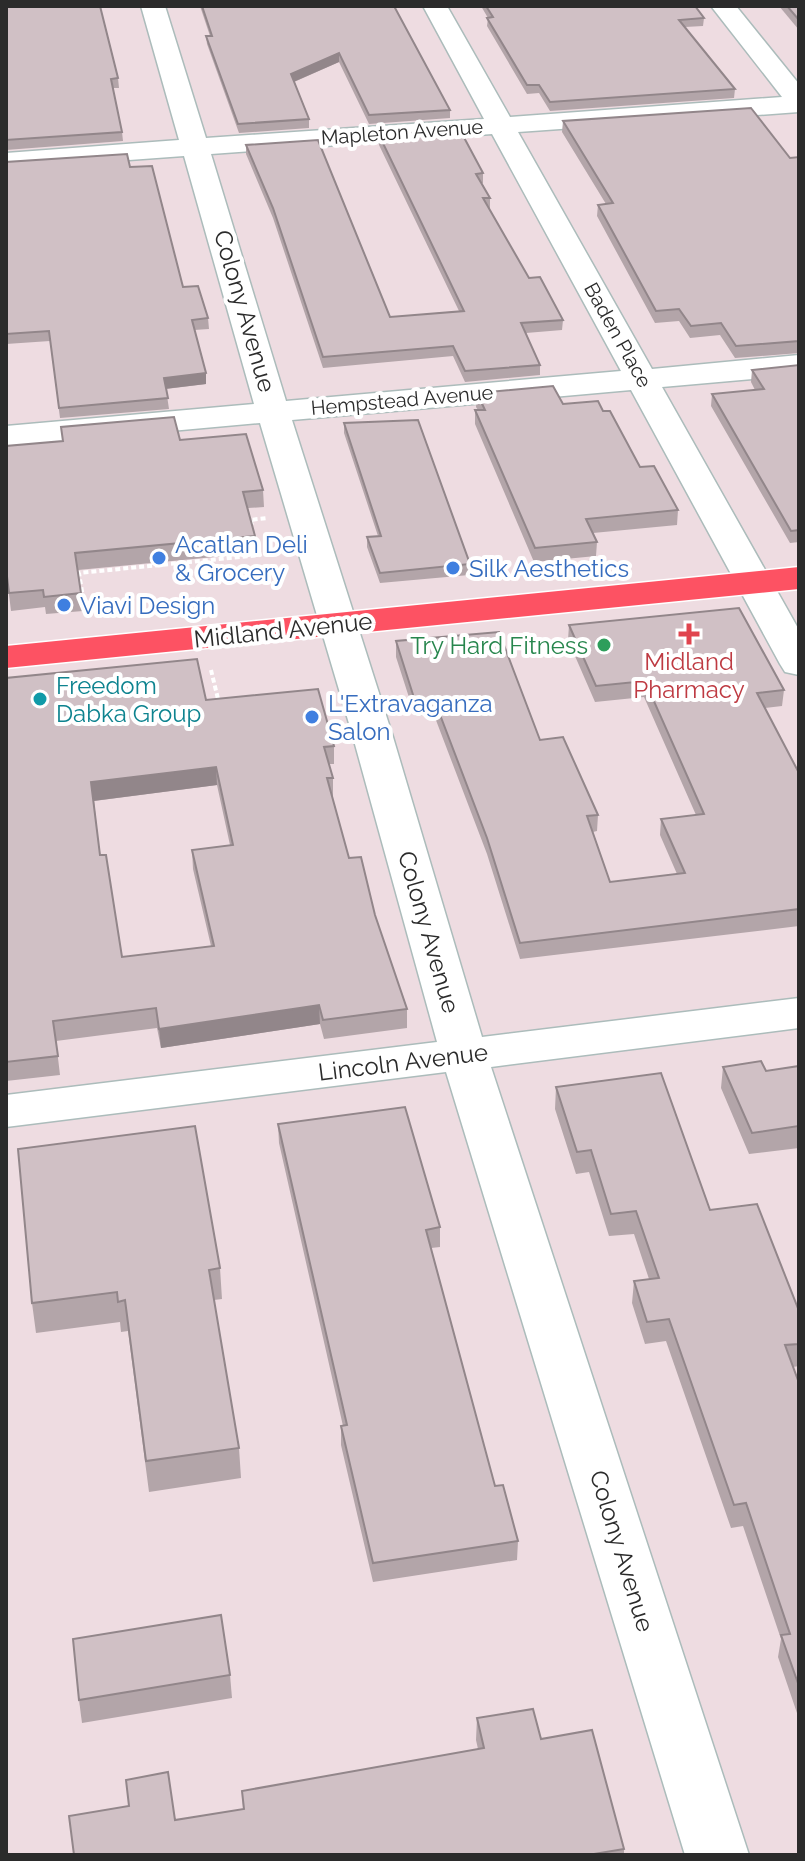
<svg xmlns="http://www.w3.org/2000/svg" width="805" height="1861" font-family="Raleway,sans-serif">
  <rect width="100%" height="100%" fill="#eedce1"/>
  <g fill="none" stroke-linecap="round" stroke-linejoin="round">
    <defs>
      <path id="minor" d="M141,6h24l41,132 278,-19 -61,-113h24l63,111 272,-20 -71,-91h25l63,78v28l-281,20 134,237 147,-14v20l-137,12 137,243v45l-14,-3 -5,-8 -149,-274 -339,30 101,317 89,300 317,-39v30l-308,39 258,788h-64l-239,-783 -440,55v-32l431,-53 -84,-305 -93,-314 -254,23v-20l248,-22 -70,-248 -178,13v-16l173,-13zM492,134l129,237 -335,30 -75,-247z"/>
      <polygon id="major" points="799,567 799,589 6,668 6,646"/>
    </defs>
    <use href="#minor" stroke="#acbcbb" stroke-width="3"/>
    <use href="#major" stroke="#fff" stroke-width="3"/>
    <g stroke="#fff" stroke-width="4" stroke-dasharray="5 3" stroke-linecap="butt">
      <polyline points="252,525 250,520 267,518"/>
      <polyline points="86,616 79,573 260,555 254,535"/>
      <polyline points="211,670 219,703"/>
    </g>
    <use href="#minor" fill="#fff" fill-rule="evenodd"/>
    <use href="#major" fill="#fd5263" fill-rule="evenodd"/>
  </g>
  <g fill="#b3a5a9" fill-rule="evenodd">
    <polygon points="6,6 118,78 119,88 113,88 122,132 123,141 6,150"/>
    <polygon points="200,6 394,6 450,110 450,118 369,124 339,62 294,82 309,119 309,128 239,133 207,44 206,36 210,36"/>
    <polygon points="481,6 695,6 704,18 703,26 685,27 735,89 734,98 550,111 539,93 527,94 487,26 488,18"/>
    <polygon points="779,6 799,6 799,30"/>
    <polygon points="563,121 790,158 799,157 799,353 735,358 720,335 690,338 679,321 655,323 597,216 598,205 606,204 562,132"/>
    <polygon points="379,135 483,173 483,183 482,183 490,198 490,208 489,208 529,278 563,320 562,330 526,333 540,365 540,375 465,382 453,356 323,368 273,218 246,154 246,145 390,317 459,311 379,145"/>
    <polygon points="6,162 130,167 183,287 208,318 209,329 194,330 206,373 206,384 166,389 169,409 60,418 50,341 6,344"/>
    <polygon points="799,365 799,542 790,543 711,406 712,394 755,390 751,382 752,370"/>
    <polygon points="477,393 563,404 603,411 640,467 678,510 677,525 593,533 597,542 596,556 534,562 475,424 475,410 478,410 476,407"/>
    <polygon points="344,423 470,564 469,575 380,583 367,547 367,537 378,536 344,433"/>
    <polygon points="180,440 263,490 264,507 248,508 255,536 256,553 78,570 83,611 46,614 45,607 11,611 6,570"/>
    <polygon points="569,625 784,690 782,706 765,708 799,773 799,926 520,959 487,854 434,715 415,716 396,657 396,641 540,740 598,815 597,831 593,832 610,882 677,874 660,835 661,819 696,815 644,697 595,702 568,640"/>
    <path d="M6,678l200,22 128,46v18h-5l4,14v18h-1l17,62 26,57 32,94v19l-83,11 -4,-15 -159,24 -4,-20 -101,13 4,34 -54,6zM217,785l13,60 -38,5 1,19 18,77 -89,11 -22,-102 -6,-54z"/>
    <polygon points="799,1066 799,1148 749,1154 721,1088 723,1067 766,1071"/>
    <polygon points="556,1087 710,1210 799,1311 799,1366 793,1367 799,1383 799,1719 778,1657 781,1639 743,1526 731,1528 666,1341 645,1344 632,1303 634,1281 649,1279 634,1234 609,1236 589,1172 576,1174 555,1109"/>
    <polygon points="278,1124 440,1227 440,1247 431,1248 495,1486 518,1541 517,1560 373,1582 341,1445 341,1426 343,1426 279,1143"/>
    <polygon points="220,1268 222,1299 214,1300 239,1448 241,1478 149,1492 128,1331 121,1332 120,1322 36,1333 32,1303"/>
    <polygon points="230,1675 232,1698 82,1723 79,1700"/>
    <polygon points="477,1718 541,1739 624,1849 624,1855 74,1855 175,1820 243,1809 242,1791 478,1749 476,1740"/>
  </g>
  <g fill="#92868a">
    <polygon points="339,53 339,62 291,83 291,74"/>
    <polygon points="206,373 206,384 164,389 164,378"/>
    <polygon points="216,767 217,785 93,801 91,782"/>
    <polygon points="319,1005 320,1024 161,1048 159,1029"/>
  </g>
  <g fill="#d0c0c5" stroke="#92868a" stroke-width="2" fill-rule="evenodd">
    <polygon points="6,6 100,6 118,78 111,79 122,132 6,140"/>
    <polygon points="202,6 394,6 450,110 369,115 339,53 291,74 309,119 238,124 206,36 212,36"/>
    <polygon points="486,6 695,6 704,18 679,20 735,89 550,102 539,85 527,85 487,18 493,17"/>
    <polygon points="787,6 799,6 799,20"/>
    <polygon points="751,108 790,158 799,157 799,341 736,346 721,323 691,326 679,309 656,311 598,205 613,203 563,121"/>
    <polygon points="460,130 483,173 476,174 490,198 483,198 529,278 540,277 563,320 521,323 540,365 465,371 453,346 323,357 273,208 246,145 318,140 390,317 464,311 379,135"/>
    <polygon points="127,154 130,167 152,166 183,287 198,286 208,318 192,320 206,373 164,378 168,398 59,408 49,331 6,334 6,162"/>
    <polygon points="799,365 799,530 791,531 712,394 764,389 752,370"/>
    <polygon points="553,386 563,404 598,401 603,411 610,411 640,467 654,466 678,510 586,519 597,542 535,548 475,410 485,410 477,393"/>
    <polygon points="174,417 180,440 246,434 263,490 243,492 255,536 75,553 81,593 44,597 43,590 9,593 6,568 6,446 63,441 61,427"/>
    <polygon points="418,420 470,564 380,573 367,537 381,536 344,423"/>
    <polygon points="739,608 784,690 757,693 799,773 799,909 520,943 487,838 434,699 415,701 396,641 499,632 540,740 563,737 598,815 587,816 610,882 685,873 661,819 704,814 645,681 596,686 569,625"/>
    <path d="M197,659l9,41 112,-11 16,57 -10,1 9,31h-6l22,80 12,-1 14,58 32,94 -84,11 -4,-15 -160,24 -3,-21 -103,13 5,35 -52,6v-384zM216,767l17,78 -41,5 22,96 -92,11 -16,-102h-6l-9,-73z"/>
    <polygon points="761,1061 766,1071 799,1066 799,1126 752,1133 723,1067"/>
    <polygon points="661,1073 710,1210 757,1204 799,1311 799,1344 785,1345 799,1383 799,1686 781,1635 790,1634 746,1503 734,1505 669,1319 647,1322 634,1281 659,1278 636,1211 611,1214 591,1150 577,1152 556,1087"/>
    <polygon points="405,1107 440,1227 426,1230 495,1486 503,1485 518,1541 373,1563 341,1426 347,1425 278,1124"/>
    <polygon points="195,1126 220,1268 209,1270 239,1448 146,1461 125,1300 118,1302 117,1292 32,1303 18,1149"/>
    <polygon points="221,1615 230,1675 79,1700 73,1639"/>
    <polygon points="533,1709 541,1739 592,1730 624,1849 588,1855 74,1855 69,1816 129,1806 126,1780 168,1772 175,1820 244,1809 242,1791 484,1748 477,1718"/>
  </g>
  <g fill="#3f7fe0" stroke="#fff" stroke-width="3">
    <circle cx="159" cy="558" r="8"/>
    <circle cx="453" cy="568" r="8"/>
    <circle cx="64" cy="605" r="8"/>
    <circle cx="312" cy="717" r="8"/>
  </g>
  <path fill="#e0444e" stroke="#fff" stroke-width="3" d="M685 622h8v8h8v8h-8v8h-8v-8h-8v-8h8z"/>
  <circle fill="#2e9e5b" stroke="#fff" stroke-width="3" cx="604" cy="645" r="8"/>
  <circle fill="#0f9aa8" stroke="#fff" stroke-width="3" cx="40" cy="699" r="8"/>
  <g text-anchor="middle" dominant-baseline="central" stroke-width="8" stroke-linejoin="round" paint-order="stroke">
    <g font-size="20" fill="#2b2b2b" stroke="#fff">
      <text transform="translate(402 132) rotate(-4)">Mapleton Avenue</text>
      <text transform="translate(618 335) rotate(61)">Baden Place</text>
      <text transform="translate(402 400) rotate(-5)">Hempstead Avenue</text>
    </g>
    <g font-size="24" fill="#2b2b2b" stroke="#fff">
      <text transform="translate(245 311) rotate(74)">Colony Avenue</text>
      <text transform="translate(283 630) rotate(-6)">Midland Avenue</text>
      <text transform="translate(429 932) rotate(74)">Colony Avenue</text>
      <text transform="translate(403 1062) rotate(-7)">Lincoln Avenue</text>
      <text transform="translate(622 1551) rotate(73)">Colony Avenue</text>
    </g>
    <g font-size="24" fill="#366cbe" stroke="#fff" text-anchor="start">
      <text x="175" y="544">Acatlan Deli<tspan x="175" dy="28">&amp; Grocery</tspan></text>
      <text x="469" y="568">Silk Aesthetics</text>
      <text x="80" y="605">Viavi Design</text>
      <text x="328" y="703">L'Extravaganza<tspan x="328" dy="28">Salon</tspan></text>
    </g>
    <g font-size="24" fill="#27864d" stroke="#fff" text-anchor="end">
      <text x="588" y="645">Try Hard Fitness</text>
    </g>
    <g font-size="24" fill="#be3a42" stroke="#fff">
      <text x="689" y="661">Midland<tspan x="689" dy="28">Pharmacy</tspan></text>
    </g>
    <g font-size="24" fill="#0d838f" stroke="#fff" text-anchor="start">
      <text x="56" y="685">Freedom<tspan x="56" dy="28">Dabka Group</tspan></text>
    </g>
  </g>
  <rect width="805" height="1861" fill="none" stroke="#2b2b2b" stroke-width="16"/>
</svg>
